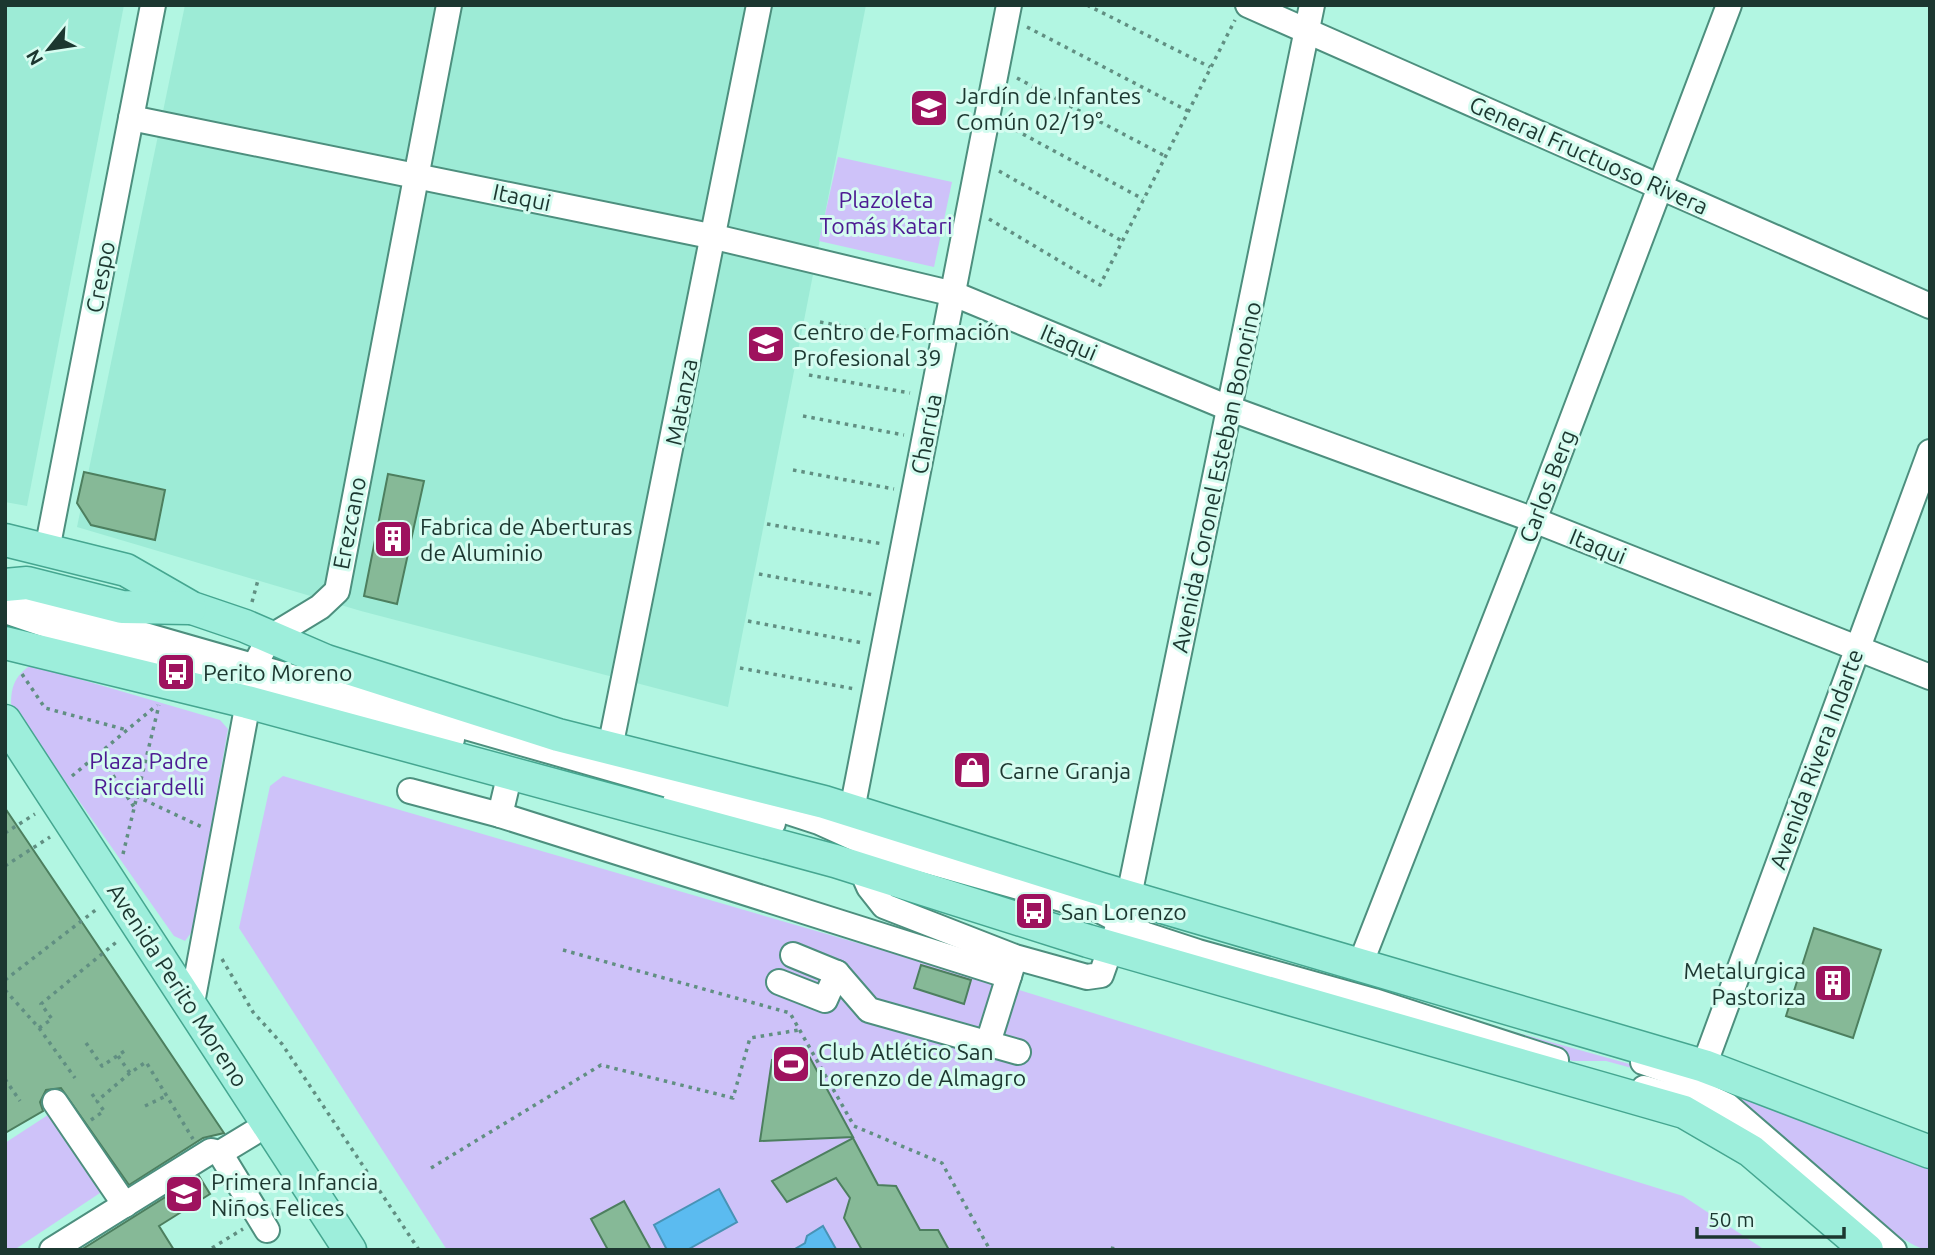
<svg xmlns="http://www.w3.org/2000/svg" width="1935" height="1255" font-family="Ubuntu,sans-serif">
  <rect width="100%" height="100%" fill="#b2f6e2"/>
  <g fill="#9debd6">
    <polygon points="5,5 124,5 27,506 5,502"/>
    <polygon points="185,5 866,5 728,707 361,611 77,527"/>
  </g>
  <g fill="#cec2f9">
    <polygon points="838,157 952,182 934,267 819,241"/>
    <path d="M31,665l189,55 8,9 -35,201 -8,11 -11,-5 -163,-232c0,-19 5,-29 20,-39z"/>
    <polygon points="283,776 1006,986 1683,1196 1765,1250 447,1250 239,928 270,786"/>
    <polygon points="1395,1009 1461,1017 1651,1070 1650,1073 1606,1061 1573,1061"/>
    <path d="M1743,1098l187,71v81c-32,0 -157,-119 -188,-145z"/>
    <polygon points="51,1113 103,1191 14,1250 5,1250 5,1143"/>
  </g>
  <g fill="#5bbbf0" stroke="#4893b6" stroke-width="2">
    <polygon points="719,1189 737,1222 687,1250 667,1250 654,1225"/>
    <polygon points="823,1226 836,1249 793,1250 805,1243 807,1236"/>
  </g>
  <g fill="#86b997" stroke="#4d7f5f" stroke-width="2">
    <polygon points="84,472 165,490 155,540 91,525 77,503"/>
    <polygon points="388,474 424,481 397,604 364,596"/>
    <polygon points="5,808 224,1133 203,1138 129,1185 61,1088 46,1090 40,1102 43,1111 5,1133"/>
    <polygon points="1814,928 1881,950 1853,1038 1786,1016"/>
    <polygon points="921,965 971,980 964,1004 914,988"/>
    <polygon points="809,1056 853,1137 760,1141 772,1060"/>
    <polygon points="853,1138 878,1185 896,1186 920,1230 938,1230 949,1250 862,1250 844,1218 850,1198 836,1178 787,1202 772,1181"/>
    <polygon points="199,1176 210,1194 159,1226 174,1250 81,1250"/>
    <polygon points="624,1201 651,1250 608,1250 591,1219"/>
  </g>
  <g fill="none" stroke-linecap="round" stroke-linejoin="round">
    <defs>
      <g id="minor">
        <polyline points="1248,5 1930,306"/>
        <polyline points="131,118 715,237 954,294 1231,409 1534,520 1930,677"/>
        <polyline points="47,550 153,5"/>
        <polyline points="5,601 26,601 668,785 739,796 819,822 870,845 1097,909 1146,935 1198,952 1374,1001 1556,1060"/>
        <polyline points="5,611 67,632 231,675 251,684 452,739"/>
        <polyline points="607,763 759,5"/>
        <polyline points="410,791 500,815 1009,976"/>
        <polyline points="675,802 773,823"/>
        <polyline points="500,815 510,773"/>
        <polyline points="846,827 852,810 1009,5"/>
        <polyline points="861,869 869,887 884,906 1015,957 1087,977 1101,975 1129,896 1312,5"/>
        <polyline points="793,955 837,973 869,1010 1018,1052"/>
        <polyline points="1360,965 1534,520 1729,5"/>
        <polyline points="779,982 825,1000 837,973"/>
        <polyline points="192,1003 255,665 269,638 320,607 337,591 449,5"/>
        <polyline points="988,1043 1014,960"/>
        <polyline points="1643,1062 1674,1073 1694,1090 1728,1106 1894,1250"/>
        <polyline points="1698,1082 1930,452"/>
        <polyline points="1644,1088 1664,1094 1694,1090"/>
        <polyline points="55,1102 125,1205"/>
        <polyline points="220,1153 267,1230"/>
        <polyline points="52,1250 211,1151 220,1153 253,1133"/>
      </g>
      <g id="major">
        <polyline points="5,540 126,570 192,608 245,626 326,661 558,735 824,802 1101,889 1704,1066 1930,1152"/>
        <polyline points="5,585 27,583 122,607 190,608"/>
        <polyline points="5,643 247,702 835,861 1088,941 1684,1112 1751,1151 1867,1250"/>
        <polyline points="5,721 350,1250"/>
      </g>
    </defs>
    <use href="#minor" stroke="#4d8f7e" stroke-width="28"/>
    <use href="#major" stroke="#45a690" stroke-width="35"/>
    <g stroke="#618f82" stroke-width="3.5" stroke-dasharray="3.5 5" stroke-linecap="butt">
      <polyline points="1087,5 1210,67"/>
      <polyline points="1027,27 1188,111"/>
      <polyline points="1017,78 1165,156"/>
      <polyline points="1008,126 1143,199"/>
      <polyline points="999,171 1122,241"/>
      <polyline points="989,219 1100,285 1235,20"/>
      <polyline points="820,322 921,340"/>
      <polyline points="809,375 910,393"/>
      <polyline points="803,416 904,435"/>
      <polyline points="793,470 894,489"/>
      <polyline points="767,524 883,544"/>
      <polyline points="759,574 874,595"/>
      <polyline points="252,602 258,580"/>
      <polyline points="748,621 863,643"/>
      <polyline points="740,668 855,689"/>
      <polyline points="22,674 45,708 127,730"/>
      <polyline points="99,754 134,807"/>
      <polyline points="72,776 157,705"/>
      <polyline points="136,796 204,828"/>
      <polyline points="5,833 35,814"/>
      <polyline points="123,854 159,705"/>
      <polyline points="5,866 50,837"/>
      <polyline points="563,950 790,1013 854,1126 942,1163 990,1250"/>
      <polyline points="222,959 253,1012 282,1044 419,1250"/>
      <polyline points="5,980 97,909"/>
      <polyline points="5,990 39,1028 75,1078"/>
      <polyline points="39,1028 52,1019 41,1004 119,940"/>
      <polyline points="86,1043 102,1066 126,1050"/>
      <polyline points="118,1056 130,1073 146,1062 193,1139"/>
      <polyline points="5,1079 20,1101"/>
      <polyline points="92,1094 97,1101"/>
      <polyline points="145,1106 168,1095"/>
      <polyline points="91,1120 104,1111 97,1101 130,1073"/>
      <polyline points="431,1168 601,1065 733,1098 750,1038 799,1030"/>
      <polyline points="212,1248 243,1229"/>
      <polyline points="1112,1250 1114,1242"/>
    </g>
    <use href="#minor" stroke="#fff" stroke-width="24"/>
    <use href="#major" stroke="#9deedb" stroke-width="32"/>
  </g>
  <defs>
    <symbol id="school-square" viewBox="-11 -11 22 22"><rect x="-9" y="-9" width="18" height="18" rx="4" fill="#9e125e" stroke="#d5fcf0"/><path d="M0-5L7-2L0 1L-7-2ZM-4 1L0 2.5L4 1V4Q0 6-4 4Z" fill="#fff"/></symbol>
    <symbol id="building-square" viewBox="-11 -11 22 22"><rect x="-9" y="-9" width="18" height="18" rx="4" fill="#9e125e" stroke="#d5fcf0"/><path d="M-4-6H4V6H1V3H-1V6H-4ZM-2.5-4.3h1.7v1.8h-1.7ZM.8-4.3h1.7v1.8H.8ZM-2.5-1h1.7V.8h-1.7ZM.8-1h1.7V.8H.8Z" fill="#fff"/></symbol>
    <symbol id="bus-square" viewBox="-11 -11 22 22"><rect x="-9" y="-9" width="18" height="18" rx="4" fill="#9e125e" stroke="#d5fcf0"/><path d="M-5-6H5V4H4V6H2V4H-2V6H-4V4H-5ZM-3.5-4V0h7V-4ZM-3.5 1.2v1.5H-2V1.2ZM2 1.2v1.5H3.5V1.2Z" fill="#fff"/></symbol>
    <symbol id="shop-square" viewBox="-11 -11 22 22"><rect x="-9" y="-9" width="18" height="18" rx="4" fill="#9e125e" stroke="#d5fcf0"/><path d="M-5-2.5h2.3a2.7 3.5 0 0 1 5.4 0H5L5.5 6h-11ZM-1.5-2.5h3a1.5 2.3 0 0 0-3 0Z" fill="#fff"/></symbol>
    <symbol id="stadium-square" viewBox="-11 -11 22 22"><rect x="-9" y="-9" width="18" height="18" rx="4" fill="#9e125e" stroke="#d5fcf0"/><path d="M0-5a6.5 5 0 1 0 0 10a6.5 5 0 1 0 0-10ZM-3.5-1.8h7v3.6h-7Z" fill="#fff"/></symbol>
  </defs>
  <g fill-rule="evenodd">
    <use href="#school-square" x="907" y="86" width="44" height="44"/>
    <use href="#school-square" x="744" y="322" width="44" height="44"/>
    <use href="#building-square" x="371" y="517" width="44" height="44"/>
    <use href="#bus-square" x="154" y="650" width="44" height="44"/>
    <use href="#shop-square" x="950" y="748" width="44" height="44"/>
    <use href="#bus-square" x="1012" y="889" width="44" height="44"/>
    <use href="#building-square" x="1811" y="961" width="44" height="44"/>
    <use href="#stadium-square" x="769" y="1042" width="44" height="44"/>
    <use href="#school-square" x="162" y="1172" width="44" height="44"/>
  </g>
  <g text-anchor="middle" dominant-baseline="central" stroke-width="6" stroke-linejoin="round" paint-order="stroke">
    <g font-size="23" fill="#1c3730" stroke="#d5fcf0" text-anchor="start">
      <text x="956" y="95">Jardín de Infantes<tspan x="956" dy="26">Común 02/19°</tspan></text>
      <text x="793" y="331">Centro de Formación<tspan x="793" dy="26">Profesional 39</tspan></text>
      <text x="420" y="526">Fabrica de Aberturas<tspan x="420" dy="26">de Aluminio</tspan></text>
      <text x="203" y="672">Perito Moreno</text>
      <text x="999" y="770">Carne Granja</text>
      <text x="1061" y="911">San Lorenzo</text>
      <text x="1806" y="970" text-anchor="end">Metalurgica<tspan x="1806" dy="26">Pastoriza</tspan></text>
      <text x="818" y="1051">Club Atlético San<tspan x="818" dy="26">Lorenzo de Almagro</tspan></text>
      <text x="211" y="1181">Primera Infancia<tspan x="211" dy="26">Niños Felices</tspan></text>
    </g>
    <g font-size="23" fill="#1c3730" stroke="#d5fcf0">
      <text transform="translate(1589 155) rotate(24)">General Fructuoso Rivera</text>
      <text transform="translate(522 197) rotate(12)">Itaqui</text>
      <text transform="translate(100 277) rotate(-79)">Crespo</text>
      <text transform="translate(1069 342) rotate(23)">Itaqui</text>
      <text transform="translate(681 402) rotate(-79)">Matanza</text>
      <text transform="translate(926 434) rotate(-79)">Charrúa</text>
      <text transform="translate(1216 477) rotate(-78)">Avenida Coronel Esteban Bonorino</text>
      <text transform="translate(1547 486) rotate(-69)">Carlos Berg</text>
      <text transform="translate(349 523) rotate(-79)">Erezcano</text>
      <text transform="translate(1598 546) rotate(22)">Itaqui</text>
      <text transform="translate(1816 759) rotate(-70)">Avenida Rivera Indarte</text>
      <text transform="translate(178 985) rotate(57)">Avenida Perito Moreno</text>
    </g>
    <g font-size="23" fill="#4c1a92" stroke="#d5fcf0">
      <text x="886" y="199">Plazoleta<tspan x="886" dy="26">Tomás Katari</tspan></text>
      <text x="149" y="760">Plaza Padre<tspan x="149" dy="26">Ricciardelli</tspan></text>
    </g>
  </g>
  <rect width="1935" height="1255" fill="none" stroke="#1c3730" stroke-width="14"/>
  <g transform="translate(49 49) rotate(240)" stroke="#d5fcf0" stroke-width="5" paint-order="stroke">
  <path d="M0-5L12 26L0 18L-12 26Z" fill="#1c3730"/>
  <text y="-10" font-size="19" font-weight="bold" text-anchor="middle" fill="#1c3730">N</text>
  </g>
  <path d="M1697 1227v10h147v-10" fill="none" stroke="#1c3730" stroke-width="3.5"/>
  <text x="1708" y="1227" font-size="21" fill="#1c3730" stroke="#d5fcf0" stroke-width="5" paint-order="stroke">50 m</text>
</svg>
